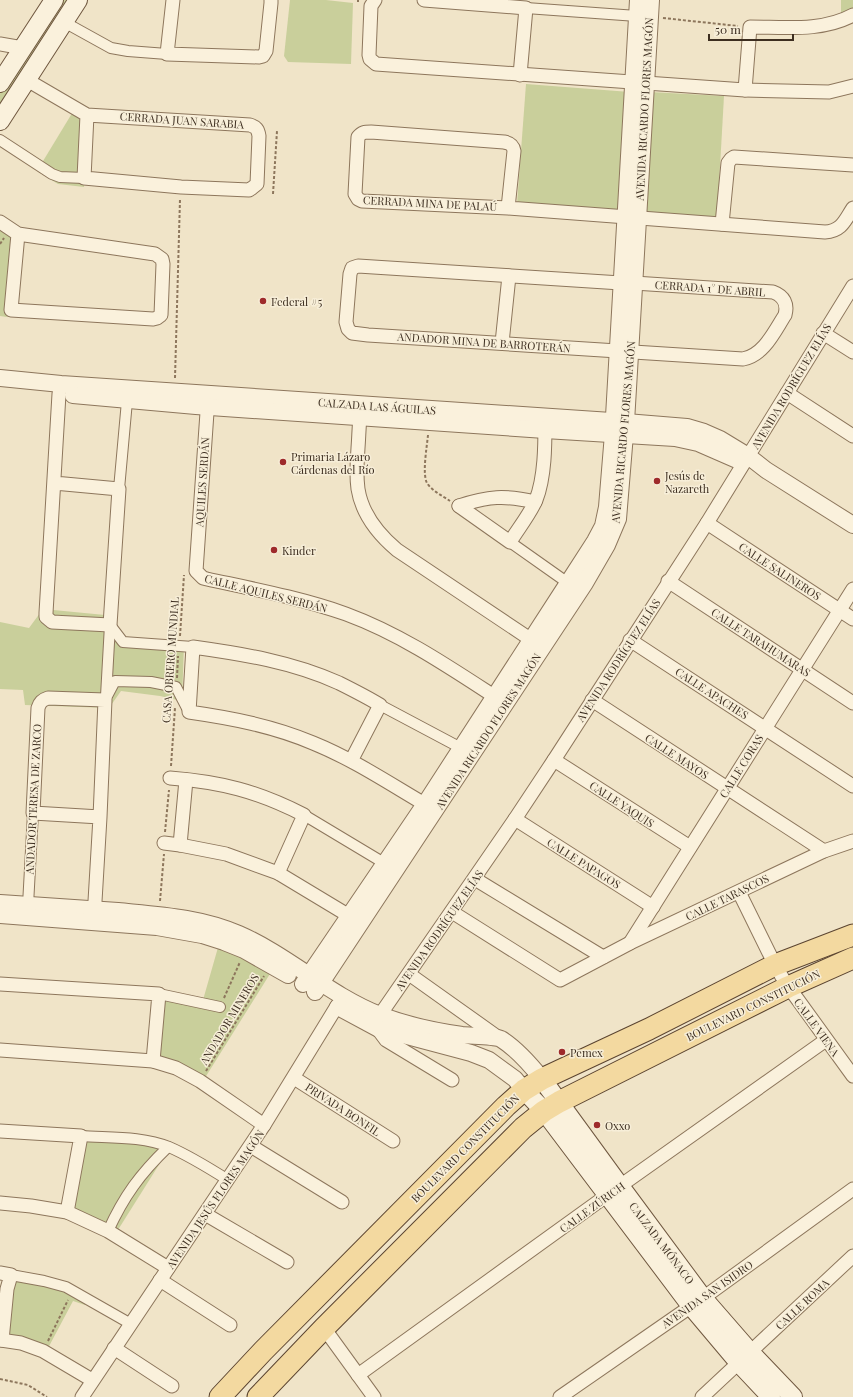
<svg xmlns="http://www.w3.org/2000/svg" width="853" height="1397" font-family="'Playfair Display',serif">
  <rect width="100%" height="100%" fill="#f0e4c8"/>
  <g fill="#c9cf9b">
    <polygon points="58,0 73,0 0,113 0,89"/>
    <polygon points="290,0 326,0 353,3 351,64 288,62 284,56"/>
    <polygon points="841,0 853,0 853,13 841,16"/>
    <polygon points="526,84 630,92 621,212 517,204"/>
    <polygon points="650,92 724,96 717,220 643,216"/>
    <polygon points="74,110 89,117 84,187 58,184 37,171"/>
    <polygon points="0,228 14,235 7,317 0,316"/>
    <polygon points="43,609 105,615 126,641 184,644 182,701 160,696 121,691 109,708 25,705 23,690 0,689 0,622 29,628"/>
    <polygon points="219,944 273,969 203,1081 149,1059 154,989 203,1000"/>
    <polygon points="83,1130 172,1144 116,1233 61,1216"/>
    <polygon points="8,1270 89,1296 85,1305 73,1301 47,1350 0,1337"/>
  </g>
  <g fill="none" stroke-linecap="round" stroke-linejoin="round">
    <defs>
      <g id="pedestrian">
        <polyline points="526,8 637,16"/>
        <polyline points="64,22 111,48 128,51 167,54"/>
        <polyline points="0,140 52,174 60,177 84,178"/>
        <polyline points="119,489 127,401"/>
        <polyline points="510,542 568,583"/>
        <polyline points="110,625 123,642 193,647"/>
        <polyline points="106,696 110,625"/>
        <polyline points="105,700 115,681 151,682 176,687 189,712"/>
        <polyline points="380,705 461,748"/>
        <polyline points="304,815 384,863"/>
        <polyline points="28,905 33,813"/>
        <polyline points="159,994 220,1007"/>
        <path d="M81,1136c29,2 61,0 88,11 21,9 40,21 59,33"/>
        <path d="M108,1231c16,-35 32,-57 60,-84"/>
        <polyline points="11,1275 44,1281 66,1287 131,1324"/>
      </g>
      <g id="minor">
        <polyline points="173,0 167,54 259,57 263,56 266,51 271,3 271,0"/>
        <polyline points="375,0 371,6 369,55 370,59 376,64 745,90 829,92 853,86"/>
        <polyline points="424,0 526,8 520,75"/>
        <polyline points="0,44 23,48"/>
        <path d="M27,80l60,35 163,10c6,2 8,4 9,11l-2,48 -5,4 -3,2 -68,-3 -97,-9 3,-63"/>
        <path d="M745,90l5,-63c34,0 72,5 103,-12"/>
        <path d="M508,208l6,-57c-1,-6 -4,-8 -10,-9l-133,-10c-6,0 -9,0 -13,5l-3,57 3,5 4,2 146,7 317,24c17,-1 20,-12 28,-24"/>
        <polyline points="0,222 18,234 155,254 162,259 163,264 161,315 157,318 153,319 11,310 18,234"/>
        <polyline points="722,224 728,163 731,159 734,157 853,165"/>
        <path d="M621,283l-263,-17 -6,2 -2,6 -4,48 2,7 4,4 16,2 375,24c21,-4 31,-27 42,-44 3,-11 -1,-19 -12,-23l-139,-9"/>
        <polyline points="823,333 853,352"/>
        <polyline points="502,343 509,276"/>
        <polyline points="787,393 853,436"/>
        <path d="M208,398l-12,173 7,7 4,1c46,10 94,19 139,35 57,21 106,55 157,88"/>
        <path d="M361,408c-2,14 -2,27 -3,40 -1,13 -2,27 0,41 4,25 20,45 39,61l142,95"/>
        <polyline points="54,483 119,489 110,625 52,622 46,617 46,613 59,394 61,384"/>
        <path d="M459,506l51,36c8,-13 20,-28 26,-42 9,-23 9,-55 9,-79"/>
        <path d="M459,506c29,-10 46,-11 76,-4"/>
        <polyline points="707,523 853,619"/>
        <polyline points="668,581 853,703"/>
        <polyline points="630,640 853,786"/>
        <polyline points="592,700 824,851"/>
        <polyline points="554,760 690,847"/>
        <path d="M351,761l29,-56c-13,-8 -27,-15 -41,-22 -46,-21 -96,-29 -146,-36l-4,65c42,6 84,14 124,31 42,17 80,43 120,66"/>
        <path d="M170,778c51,4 87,13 134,37l-26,58"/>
        <polyline points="515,819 653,907"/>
        <polyline points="164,843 180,845 226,854 278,873 356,920"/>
        <polyline points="180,845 186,780"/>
        <polyline points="475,879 603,957"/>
        <polyline points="739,892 775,965 785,982 853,1076"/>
        <polyline points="452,912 560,980 630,943 824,851 853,841"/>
        <path d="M94,918l6,-101 5,-117 -57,-2c-6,2 -8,4 -10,10l-5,105 67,4"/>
        <polyline points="630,943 853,589"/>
        <polyline points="409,974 499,1038"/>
        <polyline points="0,984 159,994 153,1061"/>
        <polyline points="0,1050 153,1061 176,1068 200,1081 264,1125"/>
        <polyline points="294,1078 393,1141"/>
        <polyline points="452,1080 386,1040 377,1028 380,1015 515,819 554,760 707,523 853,286"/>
        <polyline points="0,1131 81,1136 67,1212"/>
        <polyline points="251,1146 342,1202"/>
        <polyline points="0,1203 31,1206 67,1212 108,1231 168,1268"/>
        <polyline points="205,1214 287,1262"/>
        <polyline points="0,1273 11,1275 7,1289 2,1340"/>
        <polyline points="160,1280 230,1325"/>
        <polyline points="324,1328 374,1397"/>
        <polyline points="0,1340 21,1343 43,1351 92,1380"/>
        <polyline points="114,1348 172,1386"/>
        <polyline points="358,1375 620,1186 826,1040"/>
        <polyline points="82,1397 264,1125 337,1006 344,1000"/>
        <polyline points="560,1397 703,1298 853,1189"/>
        <polyline points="702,1397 853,1256"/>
      </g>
      <g id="tertiary">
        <polyline points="0,378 61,384 626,422 687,427 704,432 720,439 748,456 766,470 853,525"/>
        <polyline points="73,395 196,406 545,430 675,438 698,443 737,460"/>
        <path d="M0,903c39,3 78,5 118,8 41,4 82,6 121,23 50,22 90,61 141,81 26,10 54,16 82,20 9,1 33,1 39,4 16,10 29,25 41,40"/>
        <polyline points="0,915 157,927 202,935 224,942 244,950 288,975"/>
        <polyline points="303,984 425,804 568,583 595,541 603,526 607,507 613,434 638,0"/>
        <polyline points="315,992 585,583 607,545 618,519 626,422 651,0"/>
        <polyline points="338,1007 377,1028 471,1053 489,1060 515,1079 524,1090"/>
      </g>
      <g id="secondary">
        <polyline points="0,83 54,0"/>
        <polyline points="0,121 78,0"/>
        <polyline points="542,1079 620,1186 703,1298 750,1352 793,1397"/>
        <polyline points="524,1090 544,1111 691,1306 739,1363 771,1397"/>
      </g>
      <g id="primary">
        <polyline points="220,1397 263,1351 506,1106 524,1090 542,1079 649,1029 775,965 853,935"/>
        <polyline points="258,1397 324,1328 523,1128 544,1111 559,1102 788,987 853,958"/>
      </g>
    </defs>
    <use href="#pedestrian" stroke="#8d765c" stroke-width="12"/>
    <use href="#minor" stroke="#8d765c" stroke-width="15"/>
    <use href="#tertiary" stroke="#8d765c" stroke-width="18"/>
    <use href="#secondary" stroke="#6f573f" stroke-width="20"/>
    <use href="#primary" stroke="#5b4430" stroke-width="23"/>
    <g stroke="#8d765c" stroke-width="2" stroke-dasharray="3 2" stroke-linecap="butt">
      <polyline points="358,2 358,0"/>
      <polyline points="663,18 738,26"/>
      <polyline points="273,194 277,131"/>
      <polyline points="0,244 4,238"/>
      <polyline points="175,378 180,199"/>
      <path d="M428,435c-1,11 -6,39 -1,48 5,8 16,13 23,18"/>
      <polyline points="180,636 184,575"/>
      <polyline points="177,678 178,656"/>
      <polyline points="171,766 175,708"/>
      <polyline points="165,832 169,790"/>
      <polyline points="160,901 164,854"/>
      <polyline points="224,998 240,962"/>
      <polyline points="206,1071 264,976"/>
      <polyline points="48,1341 68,1300"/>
      <polyline points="0,1379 28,1385 47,1397"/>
    </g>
    <use href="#pedestrian" stroke="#faf1dc" stroke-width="10"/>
    <use href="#minor" stroke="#faf1dc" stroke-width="13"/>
    <use href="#tertiary" stroke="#faf1dc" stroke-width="16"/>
    <use href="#secondary" stroke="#faf1dc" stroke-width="18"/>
    <use href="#primary" stroke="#f3d9a0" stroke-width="21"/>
  </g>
  <g fill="#9e2a2b" stroke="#f7eed8" stroke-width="1.5">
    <circle cx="263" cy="301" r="4"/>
    <circle cx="283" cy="462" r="4"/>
    <circle cx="657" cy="481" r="4"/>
    <circle cx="274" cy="550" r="4"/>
    <circle cx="562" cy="1052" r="4"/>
    <circle cx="597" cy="1125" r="4"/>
  </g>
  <g text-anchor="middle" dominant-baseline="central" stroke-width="3" stroke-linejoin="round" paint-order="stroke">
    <g font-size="11" fill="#3d2e20" stroke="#f7eed8">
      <text transform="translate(644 109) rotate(-87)">AVENIDA RICARDO FLORES MAGÓN</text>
      <text transform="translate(182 120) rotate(4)">CERRADA JUAN SARABIA</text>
      <text transform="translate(430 203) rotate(3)">CERRADA MINA DE PALAÚ</text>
      <text transform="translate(710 288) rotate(4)">CERRADA 1° DE ABRIL</text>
      <text transform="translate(484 342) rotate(4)">ANDADOR MINA DE BARROTERÁN</text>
      <text transform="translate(791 386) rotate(-59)">AVENIDA RODRÍGUEZ ELÍAS</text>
      <text transform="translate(377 406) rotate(4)">CALZADA LAS ÁGUILAS</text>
      <text transform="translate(623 432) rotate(-85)">AVENIDA RICARDO FLORES MAGÓN</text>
      <text transform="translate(202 482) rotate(-86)">AQUILES SERDÁN</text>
      <text transform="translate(780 571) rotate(33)">CALLE SALINEROS</text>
      <text transform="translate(266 593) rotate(14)">CALLE AQUILES SERDÁN</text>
      <text transform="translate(761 642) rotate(33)">CALLE TARAHUMARAS</text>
      <text transform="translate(170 660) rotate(-86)">CASA OBRERO MUNDIAL</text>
      <text transform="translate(618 660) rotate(-57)">AVENIDA RODRÍGUEZ ELÍAS</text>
      <text transform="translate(712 693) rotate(33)">CALLE APACHES</text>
      <text transform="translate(488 731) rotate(-57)">AVENIDA RICARDO FLORES MAGÓN</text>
      <text transform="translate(677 756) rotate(33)">CALLE MAYOS</text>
      <text transform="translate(741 766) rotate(-58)">CALLE CORAS</text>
      <text transform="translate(33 799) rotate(-87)">ANDADOR TERESA DE ZARCO</text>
      <text transform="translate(622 804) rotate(33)">CALLE YAQUIS</text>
      <text transform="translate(584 863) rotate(32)">CALLE PAPAGOS</text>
      <text transform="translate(727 897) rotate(-26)">CALLE TARASCOS</text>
      <text transform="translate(439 930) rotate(-55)">AVENIDA RODRÍGUEZ ELÍAS</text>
      <text transform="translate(753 1005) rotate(-26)">BOULEVARD CONSTITUCIÓN</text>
      <text transform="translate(229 1019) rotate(-59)">ANDADOR MINEROS</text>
      <text transform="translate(817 1027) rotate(54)">CALLE VIENA</text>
      <text transform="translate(343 1109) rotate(33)">PRIVADA BONFIL</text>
      <text transform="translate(465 1148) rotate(-45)">BOULEVARD CONSTITUCIÓN</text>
      <text transform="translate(215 1199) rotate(-56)">AVENIDA JESÚS FLORES MAGÓN</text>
      <text transform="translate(592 1207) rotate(-36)">CALLE ZÚRICH</text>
      <text transform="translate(662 1243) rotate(53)">CALZADA MÓNACO</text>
      <text transform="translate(707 1294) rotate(-35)">AVENIDA SAN ISIDRO</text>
      <text transform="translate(802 1304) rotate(-43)">CALLE ROMA</text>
    </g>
    <g font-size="11" fill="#3d2e20" stroke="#f7eed8" text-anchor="start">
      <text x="271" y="301">Federal #5</text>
      <text x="291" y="456">Primaria Lázaro<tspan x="291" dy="13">Cárdenas del Río</tspan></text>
      <text x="665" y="475">Jesús de<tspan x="665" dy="13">Nazareth</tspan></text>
      <text x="282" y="550">Kinder</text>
      <text x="570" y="1052">Pemex</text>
      <text x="605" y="1125">Oxxo</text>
    </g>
  </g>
  <path d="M709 34v6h84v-6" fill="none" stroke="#3d2e20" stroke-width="2"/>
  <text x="715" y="34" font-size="12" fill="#3d2e20" stroke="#f7eed8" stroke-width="3" paint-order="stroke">50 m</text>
</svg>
